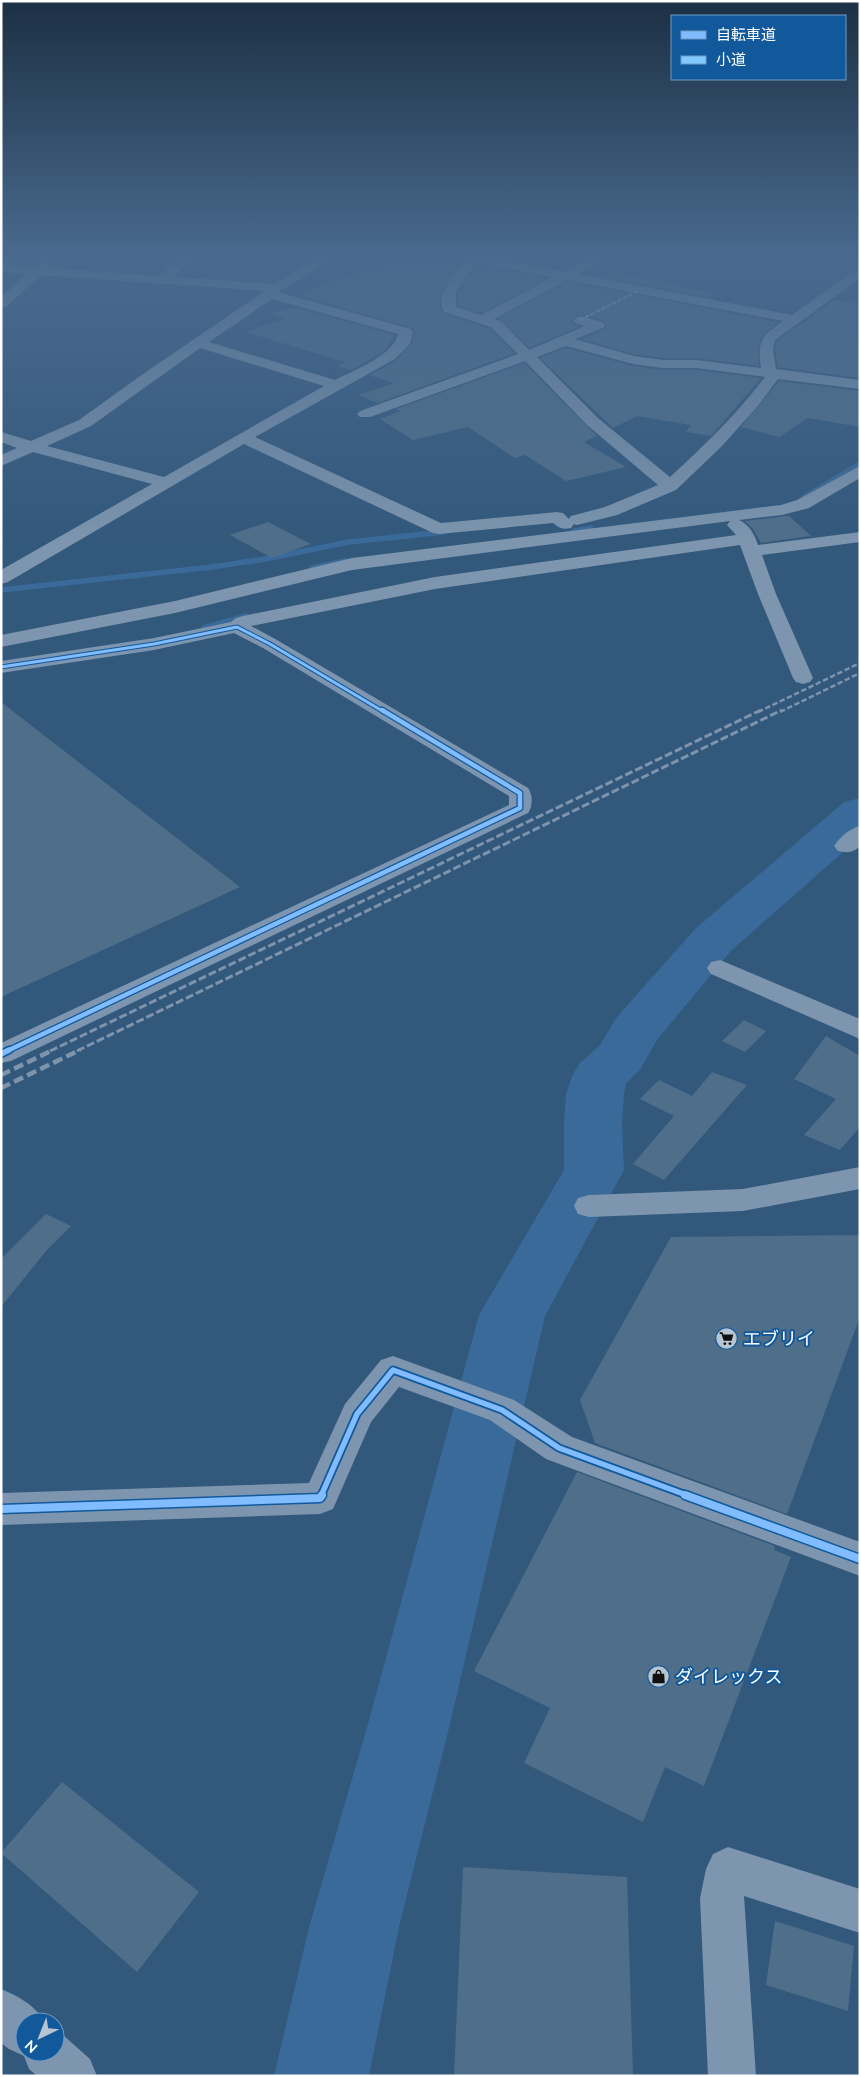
<svg xmlns="http://www.w3.org/2000/svg" width="861" height="2077" font-family="Lato,'Noto Sans JP',sans-serif">
  <rect width="100%" height="100%" fill="#32587c"/>
  <g fill="none" stroke-linecap="round" stroke-linejoin="round">
    <g stroke="#396a99" stroke-width="5.5">
      <polyline points="804,497 860,464"/>
      <polyline points="574,531 591,528"/>
      <polyline points="312,568 345,561"/>
      <polyline points="1,590 212,567 265,559 349,542 444,532"/>
      <polyline points="204,628 246,616"/>
    </g>
    <polygon fill="#396a99" fill-rule="evenodd" points="860,798 860,837 731,951 657,1040 640,1070 626,1083 624,1094 622,1123 624,1170 545,1316 450,1724 399,1927 369,2076 274,2076 309,1927 368,1724 479,1315 564,1170 564,1123 566,1094 572,1076 580,1063 600,1045 616,1018 695,929 844,802"/>
  </g>
  <g fill="#4f6e8a">
    <polygon points="415,253 433,253 438,254 441,258 462,262 442,291 440,305 442,313 490,329 515,353 378,403 358,395 394,383 369,375 396,361 411,345 415,332 413,328 300,296 307,293 301,292"/>
    <polygon points="477,265 547,278 481,313 458,306 458,293"/>
    <polygon points="610,272 683,286 681,287 715,294 709,297 602,277"/>
    <polygon points="567,282 778,322 760,339 758,351 759,366 696,358 663,358 634,354 581,339 604,330 607,324 603,320 580,314 571,320 573,324 580,326 529,348 499,318"/>
    <polygon points="834,300 860,304 860,378 778,367 775,349 777,341 799,325 801,325"/>
    <polygon points="293,307 395,335 387,348 380,354 351,370 337,366 346,362 245,332 285,319 270,314"/>
    <polygon points="566,348 633,366 663,370 696,370 761,378 711,436 686,432 691,425 637,416 613,428 540,358"/>
    <polygon points="524,363 597,436 584,442 626,467 566,481 525,455 515,458 468,427 413,440 380,419 401,411 396,409"/>
    <polygon points="779,381 860,391 860,427 808,418 779,437 741,427"/>
    <polygon points="785,516 789,516 811,536 761,543 753,529 745,521"/>
    <polygon points="268,522 311,544 272,558 230,535"/>
    <polygon points="1,702 240,887 1,997"/>
    <polygon points="744,1020 766,1031 745,1052 722,1041"/>
    <polygon points="826,1036 860,1056 860,1127 840,1150 804,1135 836,1099 794,1079"/>
    <polygon points="712,1072 747,1085 664,1180 633,1164 674,1116 640,1099 659,1080 692,1096"/>
    <polygon points="46,1214 71,1226 46,1251 1,1307 1,1259"/>
    <polygon points="860,1235 860,1317 787,1514 595,1443 580,1400 671,1237"/>
    <polygon points="577,1472 775,1546 774,1550 791,1557 704,1786 665,1767 643,1822 524,1763 550,1708 474,1671"/>
    <polygon points="62,1782 199,1892 137,1972 1,1853"/>
    <polygon points="463,1867 627,1877 633,2076 454,2076"/>
    <polygon points="775,1921 854,1946 848,2011 766,1985"/>
  </g>
  <g fill="none" stroke-linecap="round" stroke-linejoin="round">
    <g fill="#7d95ae" fill-rule="evenodd">
      <path d="M186,253h14l-27,24 100,7 32,-18 16,-13h14l-22,19 -35,20 133,37 2,3 -3,12 -15,15 -140,78 186,86 116,-11 6,1 6,6 2,-3 34,-9 53,-22 -71,-60 -62,-64 -155,56h-10l-3,-3 3,-3 158,-57 -27,-27 -47,-15c-10,-18 11,-38 21,-51l-24,-5 -2,-3h44l-2,3 83,16 35,-19h16l-37,21 214,41 64,-46 4,-1v10l-85,62 -2,9 3,20 84,11v9l-82,-10 -21,28 -36,40 -45,43 -59,25 -40,10 -3,-1 -3,4c-8,2 -12,0 -18,-5l-114,11 -6,-1 -189,-89 -236,138 -7,2v-14l151,-86 -119,-32 -32,14v-11l16,-7 -16,-6v-10l30,9 48,-21 64,-46 122,-83 -224,-16 -35,32 -5,1v-11l26,-23 -26,-2v-8l34,3 12,-8 6,4 -4,5 110,8zM476,263l77,14 -72,38 -25,-8v-15zM567,280l216,41c-22,16 -26,19 -22,47l-65,-8h-33l-29,-4 -59,-17 28,-11 2,-3 -2,-3 -23,-6 -7,4 2,3 10,3 -56,24 -28,-29 -7,-2zM272,299l126,35c-5,22 -44,36 -63,46l-126,-38zM566,346l67,18 30,4h33l69,9c-28,37 -61,69 -95,100l-71,-58 -62,-62zM200,348l124,38 -160,91 -117,-31 44,-20z"/>
      <path d="M860,466v12l-51,30 -27,7 -43,5c10,4 16,15 19,25l102,-13v10l-98,13 14,39 37,84 -3,4 -7,2 -7,-2 -3,-4 -35,-84 -18,-49 -305,44 -184,37 26,14 251,148c5,7 5,18 0,25l-517,248 -10,2v-20l508,-238v-9l-246,-148 -29,-15 -80,17 -153,23v-12l153,-23 77,-16 5,-4 7,-2 192,-39 301,-42 -9,-10 3,-4 -378,49 -177,43 -174,34v-12l174,-34 177,-43 429,-53 16,-5z"/>
      <path d="M860,826v20c-7,7 -13,7 -22,5l-4,-5c6,-9 15,-17 26,-20z"/>
      <polygon points="720,960 860,1019 860,1039 711,974 707,968 711,962"/>
      <polygon points="860,1167 860,1189 743,1211 589,1217 578,1214 574,1206 578,1198 589,1195 743,1189"/>
      <polygon points="393,1356 514,1400 572,1437 860,1542 860,1576 546,1459 490,1420 399,1387 371,1422 333,1509 320,1514 1,1525 1,1493 309,1483 345,1404 381,1360"/>
      <polygon points="728,1847 860,1889 860,1933 744,1896 756,2076 708,2076 700,1898 706,1869 713,1854"/>
      <path d="M1,1989c15,6 36,17 43,33h-19v30h30v-20l8,3 27,24 7,17h-60l-8,-7 -5,-13 -15,-7 -8,-6z"/>
    </g>
    <g stroke="#7d94ac" stroke-width="2.5" stroke-dasharray="5.5 2.5" stroke-linecap="butt">
      <polyline points="758,712 860,663"/>
      <polyline points="780,712 860,673"/>
    </g>
    <g stroke="#7d94ac" stroke-width="3" stroke-dasharray="8 3" stroke-linecap="butt">
      <polyline points="50,1051 761,710"/>
      <polyline points="77,1051 782,710"/>
    </g>
    <g stroke="#7d94ac" stroke-width="4.5" stroke-dasharray="10 4.5" stroke-linecap="butt">
      <polyline points="1,1075 53,1050"/>
      <polyline points="1,1088 80,1050"/>
    </g>
    <polyline stroke="#80caff" stroke-width="2" stroke-dasharray="4 2" stroke-linecap="butt" points="580,320 638,291"/>
    <defs>
      <polyline id="cycleway-far3" points="1,667 154,644 237,627 270,644 384,712"/>
      <polyline id="cycleway-far2" points="7,1051 520,808 520,793 382,710"/>
      <g id="cycleway-far1">
        <polyline points="1,1054 9,1050"/>
        <polyline points="321,1496 357,1414 393,1370 502,1410 559,1448 689,1496"/>
      </g>
      <g id="cycleway">
        <polyline points="685,1495 860,1559"/>
        <polyline points="1,1509 320,1498 322,1495"/>
      </g>
    </defs>
    <use href="#cycleway-far3" stroke="#12599b" stroke-width="5"/>
    <use href="#cycleway-far2" stroke="#12599b" stroke-width="7"/>
    <use href="#cycleway-far1" stroke="#12599b" stroke-width="9"/>
    <use href="#cycleway" stroke="#12599b" stroke-width="11"/>
    <use href="#cycleway-far3" stroke="#80bcff" stroke-width="3"/>
    <use href="#cycleway-far2" stroke="#80bcff" stroke-width="4.5"/>
    <use href="#cycleway-far1" stroke="#80bcff" stroke-width="5.5"/>
    <use href="#cycleway" stroke="#80bcff" stroke-width="8"/>
  </g>
  <linearGradient id="sky" x2="0" y2="1"><stop stop-color="#1c3044"/><stop offset="0.47" stop-color="#496a8e"/><stop offset="1" stop-color="#496a8e" stop-opacity="0"/></linearGradient>
  <rect width="861" height="544" fill="url(#sky)"/>
  <defs>
    <symbol id="supermarket-disc" viewBox="-11 -11 22 22"><circle r="9.5" fill="#b7c5d1" stroke="#12599b"/><path d="M-6-5.5h2.5l.6 2H6L4.5 2H-2.5L-4.4-4H-6ZM-1.5 3.2a1.3 1.3 0 1 0 .1 0ZM3 3.2a1.3 1.3 0 1 0 .1 0Z" fill="#111"/></symbol>
    <symbol id="shop-disc" viewBox="-11 -11 22 22"><circle r="9.5" fill="#b7c5d1" stroke="#12599b"/><path d="M-5-2.5h2.3a2.7 3.5 0 0 1 5.4 0H5L5.5 6h-11ZM-1.5-2.5h3a1.5 2.3 0 0 0-3 0Z" fill="#111"/></symbol>
  </defs>
  <g fill-rule="evenodd">
    <use href="#supermarket-disc" x="714" y="1326" width="25" height="25"/>
    <use href="#shop-disc" x="646" y="1664" width="25" height="25"/>
  </g>
  <g text-anchor="middle" dominant-baseline="central" stroke-width="4" stroke-linejoin="round" paint-order="stroke">
    <g font-size="18" fill="#fff" stroke="#12599b" text-anchor="start">
      <text x="743" y="1338">エブリイ</text>
      <text x="675" y="1676">ダイレックス</text>
    </g>
  </g>
  <rect width="861" height="2077" fill="none" stroke="#ffffff" stroke-width="5"/>
  <rect x="671" y="15" width="175" height="65" fill="#12599b" stroke="#719bc3"/>
  <rect x="681" y="31" width="25" height="8" fill="#80bcff" stroke="#719bc3"/>
  <text x="716" y="40" font-size="15" fill="#ffffff">自転車道</text>
  <rect x="681" y="56" width="25" height="8" fill="#80caff" stroke="#719bc3"/>
  <text x="716" y="65" font-size="15" fill="#ffffff">小道</text>
  <g transform="translate(40 2037) rotate(223)"><circle r="24" fill="#12599b" stroke="#719bc3"/>
  <path d="M0-4L9 19L0 12L-9 19Z" fill="#b7c5d1"/>
  <text y="-8" font-size="14" font-weight="bold" text-anchor="middle" fill="#ffffff">N</text>
  </g>
</svg>
